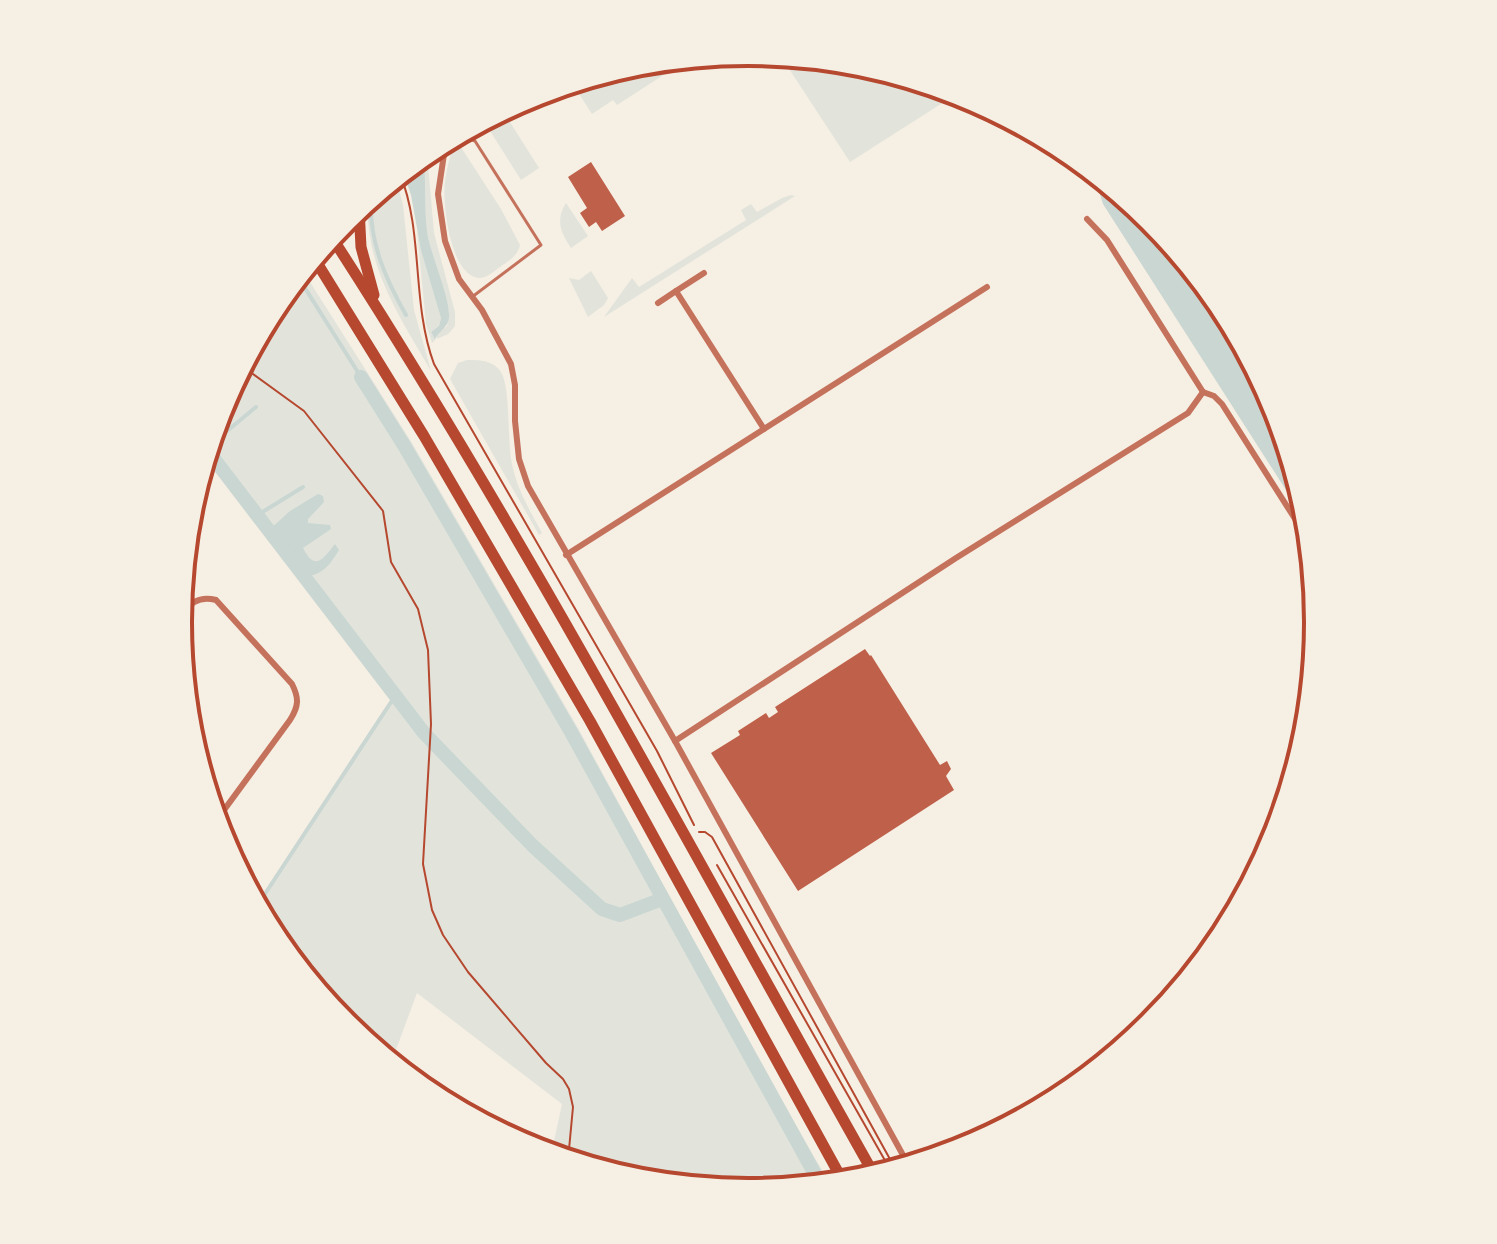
<svg xmlns="http://www.w3.org/2000/svg" width="1497" height="1244" font-family="'Golos Text',sans-serif">
  <rect width="100%" height="100%" fill="#f6efe4"/>
  <g fill="#e2e4dc">
    <polygon points="780,55 860,63 958,93 850,162"/>
    <polygon points="683,58 664,71 665,74 617,105 613,100 592,114 572,83 638,63"/>
    <polygon points="508,119 539,168 521,180 490,131"/>
    <path d="M455,138l46,71 19,36c-2,11 -12,16 -20,22 -7,5 -14,12 -22,11 -28,-4 -36,-75 -33,-97 2,-14 6,-29 10,-43z"/>
    <polygon points="427,152 434,233 455,312 455,326 448,334 437,339 436,335 447,326 449,311 431,252 425,221 423,155"/>
    <path d="M396,178l7,27 11,105 17,61c-31,-54 -67,-106 -63,-171z"/>
    <polygon points="791,195 795,196 604,317 632,278 639,287 746,220 741,210 751,204 757,212 782,198"/>
    <path d="M566,203l22,33 -17,12c-10,-15 -16,-28 -5,-45z"/>
    <polygon points="417,230 441,318 439,326 431,332 435,340 432,343 426,324"/>
    <polygon points="303,271 412,443 578,728 761,1065 830,1184 748,1192 637,1181 551,1155 562,1104 417,993 391,1063 345,1025 274,938 257,906 395,696 208,451 222,403 275,305"/>
    <polygon points="591,271 608,298 604,305 588,317 569,278 579,280"/>
    <path d="M467,360c13,0 26,0 34,12 10,17 6,70 11,92 5,25 18,47 30,69l-3,2 -89,-156 8,-16z"/>
  </g>
  <g fill="#c9d6d2">
    <path d="M423,155c4,27 0,54 5,82 4,20 22,62 21,79 0,12 -12,16 -14,24l-4,-8 8,-6 2,-8 -20,-68 -10,-55 -8,-24z"/>
    <polygon points="1080,160 1152,219 1223,306 1275,404 1308,511 1309,526 1103,204 1096,182 1091,187 1077,165"/>
    <path d="M318,494l5,2 1,6 -16,17v4l22,2 1,4 -28,19c12,24 20,11 32,-4l4,6c-10,16 -16,25 -36,27l-35,-46 22,-20z"/>
  </g>
  <g fill="none" stroke-linecap="round" stroke-linejoin="round">
    <g stroke="#c9d6d2" stroke-width="4">
      <path d="M371,198c-2,44 14,80 35,117"/>
      <polyline points="298,277 361,377"/>
      <polyline points="209,446 256,407"/>
      <polyline points="256,516 303,487"/>
      <polyline points="257,906 395,696"/>
    </g>
    <g stroke="#c9d6d2" stroke-width="14">
      <polyline points="361,377 405,447 571,732 821,1185"/>
      <polyline points="208,451 424,733 532,845 602,909 620,915 657,901"/>
    </g>
  </g>
  <g fill="#bf614a">
    <polygon points="591,162 625,216 602,231 596,222 589,227 580,213 587,208 568,177"/>
    <polygon points="865,649 870,656 871,655 940,765 947,761 951,769 946,776 954,790 798,891 711,753 740,735 738,731 766,713 769,718 778,712 775,707"/>
    <polygon points="952,1144 957,1152 935,1158 934,1155"/>
  </g>
  <g fill="none" stroke-linecap="round" stroke-linejoin="round">
    <g stroke="#b5482f" stroke-width="2">
      <path d="M400,174c24,59 11,128 34,190l223,387 37,74"/>
      <polyline points="242,366 304,411 383,511 391,562 418,609 428,650 431,724 423,864 432,910 443,935 468,972 546,1063 563,1079 569,1089 573,1107 568,1160"/>
      <polyline points="699,832 705,832 712,837 891,1161 894,1171"/>
      <polyline points="717,865 891,1171"/>
    </g>
    <polyline stroke="#c5725c" stroke-width="3" points="458,134 475,141 541,245 472,297"/>
    <g stroke="#c5725c" stroke-width="6">
      <polyline points="446,141 438,194 445,241 459,279 482,310 511,364 515,385 515,421 519,459 528,486 675,741 909,1166"/>
      <polyline points="1087,219 1107,240 1203,392"/>
      <polyline points="704,273 676,291 764,429"/>
      <polyline points="658,303 676,291"/>
      <polyline points="1203,392 1214,396 1222,404 1311,544"/>
      <polyline points="566,555 987,287"/>
      <path d="M179,618c10,-14 19,-23 37,-18l76,84c7,14 7,22 -2,36l-74,101"/>
      <polyline points="675,741 956,558 1188,413 1203,392"/>
    </g>
    <g stroke="#b5482f" stroke-width="11">
      <polyline points="359,208 361,247 374,295"/>
      <path d="M331,236c197,304 366,625 544,940"/>
      <polyline points="314,258 424,436 590,721 844,1183"/>
    </g>
  </g>
  <path d="M0 0H1497V1244H0ZM192 622a556 556 0 1 1 1112 0a556 556 0 1 1-1112 0Z" fill="#f6efe4" fill-rule="evenodd"/>
  <path fill="none" stroke="#b5482f" stroke-width="4" d="M192 622a556 556 0 1 1 1112 0a556 556 0 1 1-1112 0Z"/>
</svg>
